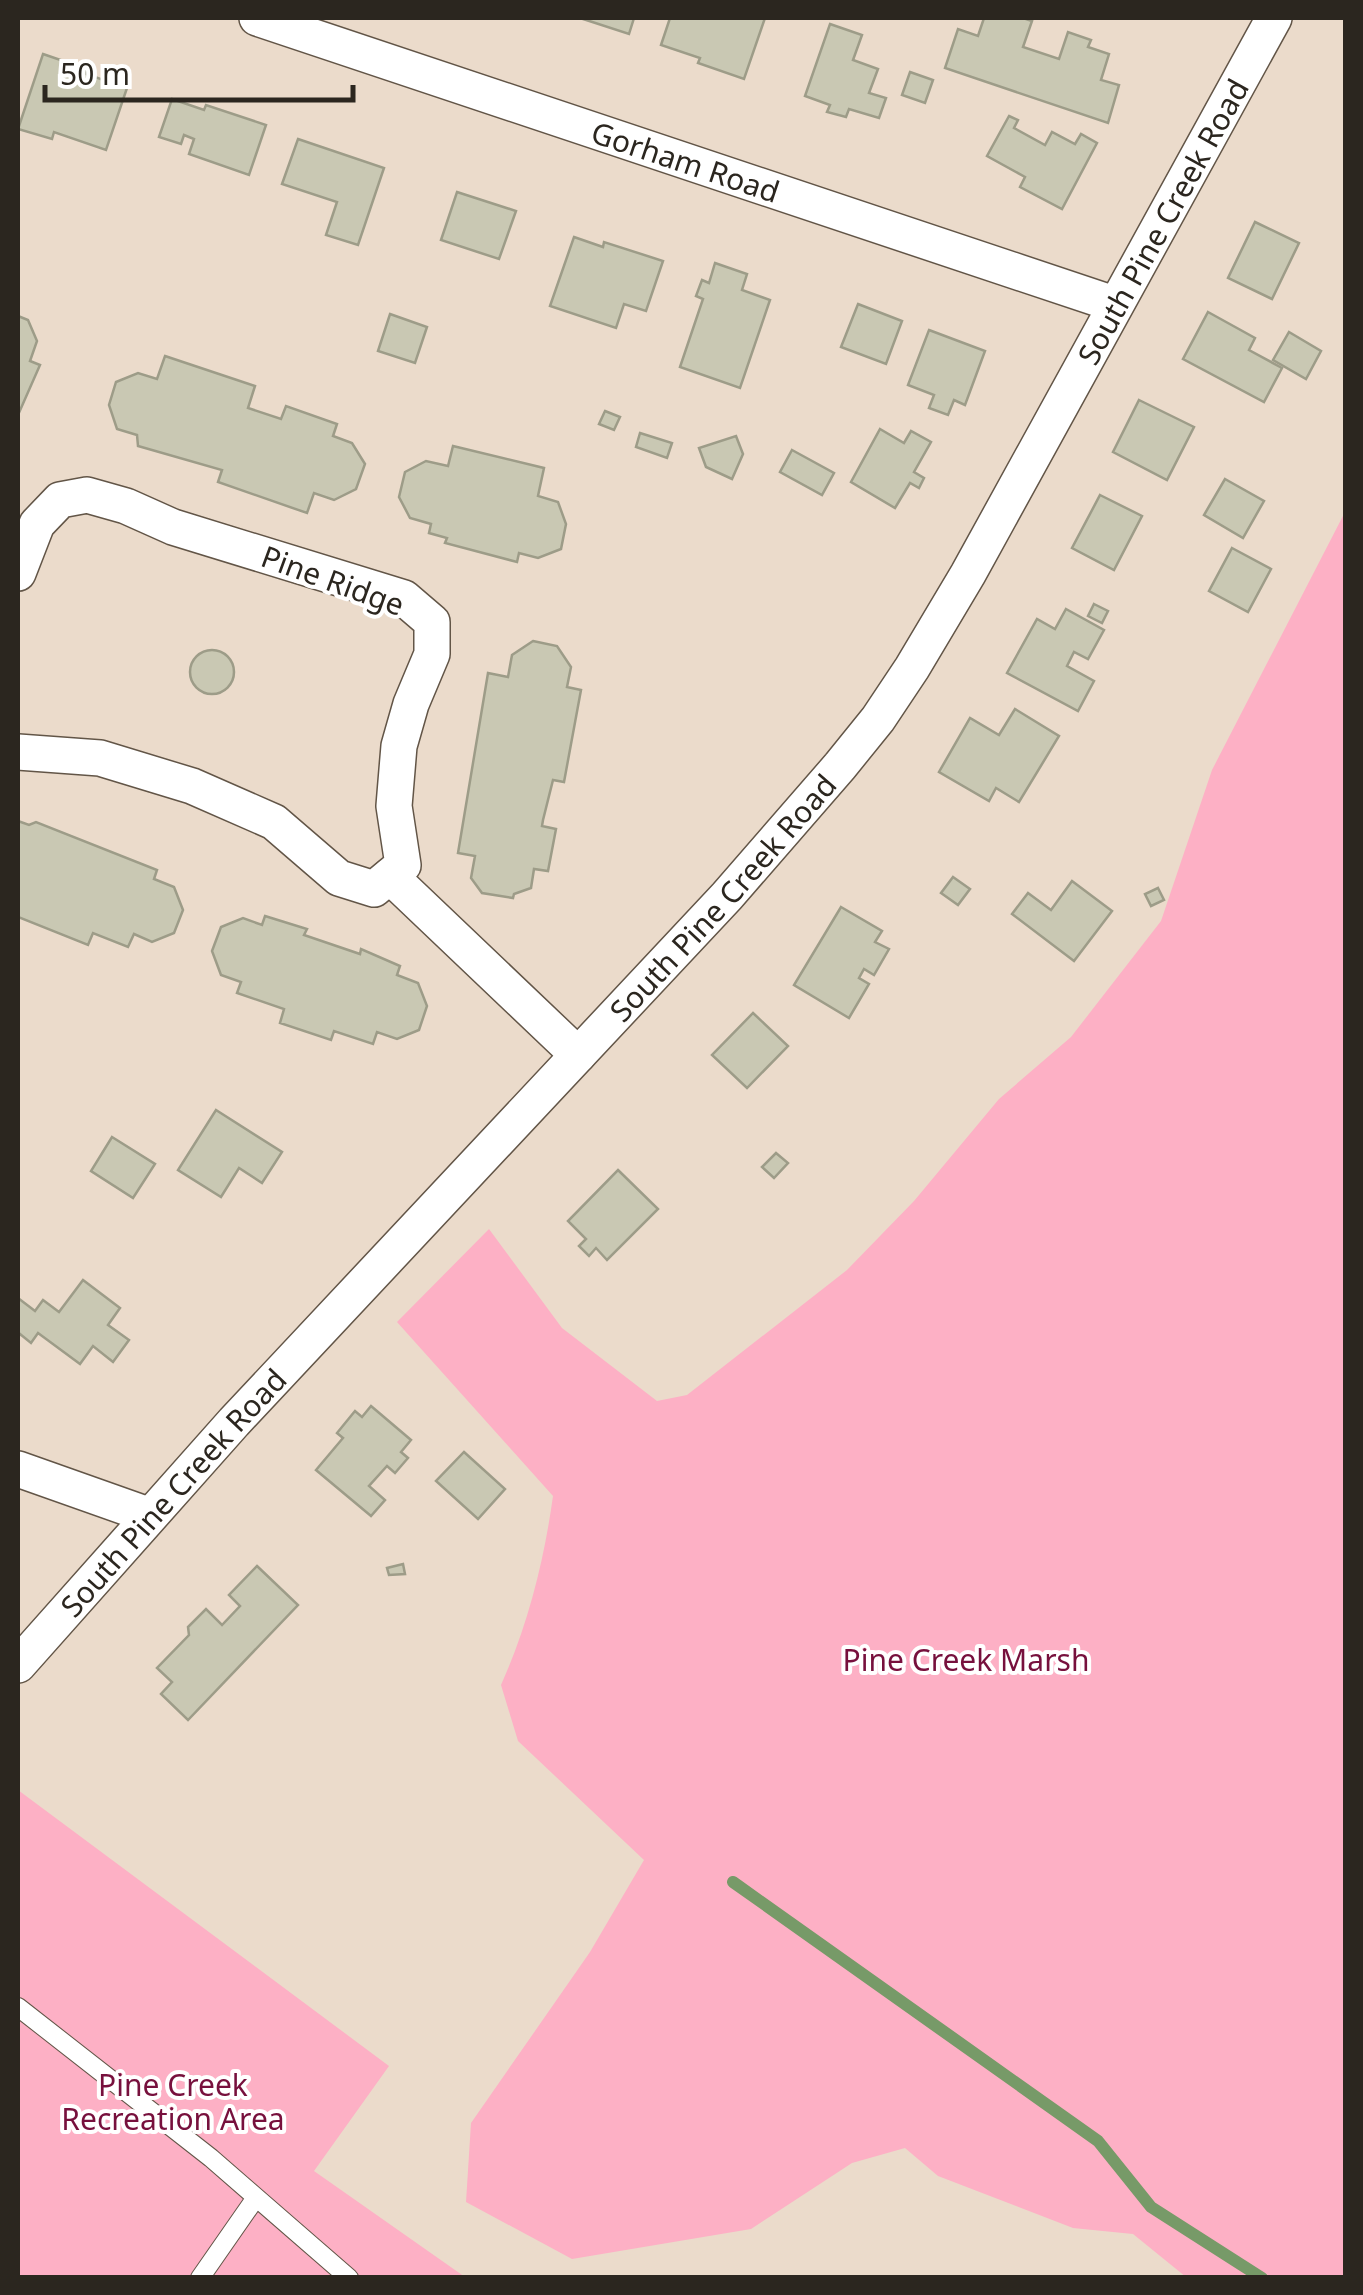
<svg xmlns="http://www.w3.org/2000/svg" width="1363" height="2295" font-family="'Noto Sans',sans-serif">
  <rect width="100%" height="100%" fill="#ebdbcb"/>
  <g fill="#fdb0c5">
    <path d="M1345,512v1765h-159l-53,-43 -60,-6 -135,-52 -33,-28 -53,15 -101,66 -179,30 -106,-57 5,-79 119,-171 54,-92 -126,-119 -17,-56c27,-60 43,-124 52,-189l-156,-174 92,-93 73,99 95,73 30,-6 160,-125 67,-69 85,-102 72,-62 90,-116 51,-151z"/>
    <polygon points="18,1790 389,2066 314,2171 465,2277 18,2277"/>
  </g>
  <g fill="none" stroke-linecap="round" stroke-linejoin="round">
    <polyline stroke="#779a68" stroke-width="12" points="733,1882 1098,2141 1151,2207 1262,2278"/>
  </g>
  <g fill="#c9c8b3" stroke="#9d9c88" stroke-width="2.5">
    <polygon points="580,18 634,18 629,34"/>
    <polygon points="670,18 765,18 744,79 698,63 700,58 661,45"/>
    <polygon points="984,18 1023,18 1032,21 1023,47 1059,59 1068,32 1091,40 1088,47 1109,54 1101,80 1119,85 1108,123 945,68 958,29 978,36"/>
    <polygon points="830,24 862,35 853,60 878,69 869,93 886,98 879,118 849,109 846,117 827,112 830,105 805,96"/>
    <polygon points="43,54 87,69 86,74 127,88 106,150 54,132 52,139 18,129"/>
    <polygon points="910,72 933,80 925,103 902,95"/>
    <polygon points="172,99 204,110 206,105 266,125 249,175 189,154 194,139 184,135 181,144 159,137"/>
    <polygon points="1009,116 1018,120 1014,128 1045,145 1052,132 1075,144 1081,134 1097,143 1062,209 1020,187 1025,177 987,156"/>
    <polygon points="298,139 384,168 358,245 326,235 337,202 282,184"/>
    <polygon points="457,192 516,211 499,259 441,240"/>
    <polygon points="1255,222 1299,243 1272,299 1228,278"/>
    <polygon points="574,237 603,247 604,242 663,261 646,311 624,304 616,328 550,306"/>
    <polygon points="715,263 747,274 742,290 770,300 740,388 680,367 703,299 696,296 702,280 709,283"/>
    <polygon points="858,304 902,321 886,364 841,347"/>
    <polygon points="1208,312 1255,338 1249,350 1282,368 1264,402 1183,359"/>
    <polygon points="390,314 427,327 415,363 378,351"/>
    <polygon points="18,316 28,320 37,341 30,361 40,365 18,415"/>
    <polygon points="929,330 985,351 965,405 954,400 948,415 929,408 934,395 908,385"/>
    <polygon points="1289,332 1321,351 1306,379 1273,360"/>
    <polygon points="165,356 255,386 248,408 281,419 286,406 337,424 333,436 352,443 365,464 356,489 334,500 314,493 307,513 218,482 222,470 138,446 137,435 117,429 109,405 116,382 138,373 157,379"/>
    <polygon points="1139,400 1194,427 1167,480 1113,452"/>
    <polygon points="605,411 620,417 614,430 599,424"/>
    <polygon points="880,429 904,443 911,431 931,442 914,472 924,478 919,488 910,483 895,508 851,482"/>
    <polygon points="640,433 672,443 667,458 636,447"/>
    <polygon points="736,436 743,454 732,479 706,467 699,448"/>
    <polygon points="453,446 544,468 538,496 558,502 566,524 561,549 538,558 519,553 517,562 445,543 447,538 429,533 431,524 410,518 399,497 405,472 426,461 448,466"/>
    <polygon points="792,450 834,473 822,495 780,472"/>
    <polygon points="1225,479 1264,501 1243,538 1204,515"/>
    <polygon points="1100,495 1142,516 1114,570 1072,548"/>
    <polygon points="1232,548 1271,569 1248,612 1209,591"/>
    <polygon points="1094,604 1108,611 1102,623 1088,616"/>
    <polygon points="1066,609 1104,630 1088,659 1074,652 1067,666 1094,681 1078,711 1007,673 1037,619 1055,629"/>
    <polygon points="533,641 557,646 571,667 567,687 581,690 564,782 553,780 543,820 542,826 556,829 548,871 534,869 531,888 514,894 513,898 482,893 471,878 475,856 458,853 488,673 508,677 512,655"/>
    <circle cx="212" cy="672" r="22"/>
    <polygon points="1015,709 1059,736 1019,802 996,788 989,801 939,772 970,718 999,735"/>
    <polygon points="18,821 29,825 36,822 157,870 154,879 174,887 183,910 174,933 152,942 134,934 128,947 93,933 88,945 18,917"/>
    <polygon points="953,877 970,889 958,905 941,893"/>
    <polygon points="1072,881 1112,911 1074,961 1012,914 1028,893 1051,910"/>
    <polygon points="1158,888 1164,900 1151,906 1145,894"/>
    <polygon points="841,907 882,931 875,942 889,949 874,975 864,969 859,978 869,984 849,1018 794,985"/>
    <polygon points="265,916 307,929 304,935 360,954 361,949 400,966 397,975 418,983 427,1006 419,1030 397,1039 377,1032 373,1044 334,1031 331,1040 280,1023 284,1009 237,993 241,982 221,975 212,951 221,927 243,918 262,925"/>
    <polygon points="753,1013 788,1046 747,1088 712,1055"/>
    <polygon points="216,1110 282,1152 262,1183 239,1168 221,1197 178,1170"/>
    <polygon points="112,1137 155,1164 133,1198 91,1171"/>
    <polygon points="776,1153 788,1163 774,1178 762,1167"/>
    <polygon points="618,1170 658,1209 607,1260 596,1248 589,1256 579,1246 586,1239 568,1221"/>
    <polygon points="83,1280 120,1308 108,1325 129,1340 113,1362 93,1346 80,1364 38,1333 31,1343 20,1334 18,1338 18,1298 35,1311 43,1300 59,1312"/>
    <polygon points="371,1406 411,1440 401,1452 408,1458 395,1473 387,1466 369,1486 385,1500 371,1516 316,1470 343,1438 337,1433 355,1411 362,1417"/>
    <polygon points="464,1452 505,1489 478,1519 436,1481"/>
    <polygon points="403,1564 405,1574 389,1575 387,1568"/>
    <polygon points="257,1566 298,1605 188,1720 161,1694 172,1682 157,1668 189,1635 188,1627 206,1609 222,1625 240,1606 229,1595"/>
  </g>
  <g fill="none" stroke-linecap="round" stroke-linejoin="round">
    <defs>
      <g id="lane">
        <polyline points="18,2007 211,2158 349,2278"/>
        <polyline points="200,2278 255,2199"/>
      </g>
      <g id="street">
        <path id="s1" d="M257,18l857,286"/>
        <polyline points="18,573 37,524 60,500 87,495 126,506 173,527 404,598 432,622 432,654 411,704 399,746 394,806 403,865 374,889 339,878 274,822 192,786 100,758 18,752"/>
        <polyline points="390,876 578,1055"/>
        <polyline points="18,1469 148,1515"/>
        <path id="s2" d="M18,1665l216,-243 493,-526 113,-130 38,-47 34,-51 56,-94 306,-556"/>
      </g>
    </defs>
    <use href="#lane" stroke="#625547" stroke-width="20"/>
    <use href="#street" stroke="#625547" stroke-width="38"/>
    <use href="#lane" stroke="#fff" stroke-width="18"/>
    <use href="#street" stroke="#fff" stroke-width="35"/>
  </g>
  <g text-anchor="middle" dominant-baseline="central" stroke-width="8" stroke-linejoin="round" paint-order="stroke">
    <g font-size="30" fill="#2b261f" stroke="#fff">
      <text stroke="none"><textPath href="#s1" startOffset="452">Gorham Road</textPath></text>
      <text stroke="none"><textPath href="#s2" startOffset="1852">South Pine Creek Road</textPath></text>
      <text transform="translate(333 580) rotate(20)">Pine Ridge</text>
      <text stroke="none"><textPath href="#s2" startOffset="1042">South Pine Creek Road</textPath></text>
      <text stroke="none"><textPath href="#s2" startOffset="232">South Pine Creek Road</textPath></text>
    </g>
    <g font-size="30" fill="#77103d" stroke="#fff">
      <text x="966" y="1659">Pine Creek Marsh</text>
      <text x="173" y="2084">Pine Creek<tspan x="173" dy="34">Recreation Area</tspan></text>
    </g>
  </g>
  <rect width="1363" height="2295" fill="none" stroke="#2b261f" stroke-width="40"/>
  <path d="M45 85v15h308v-15" fill="none" stroke="#2b261f" stroke-width="5"/>
  <text x="60" y="85" font-size="30" fill="#2b261f" stroke="#ffffff" stroke-width="8" paint-order="stroke">50 m</text>
</svg>
